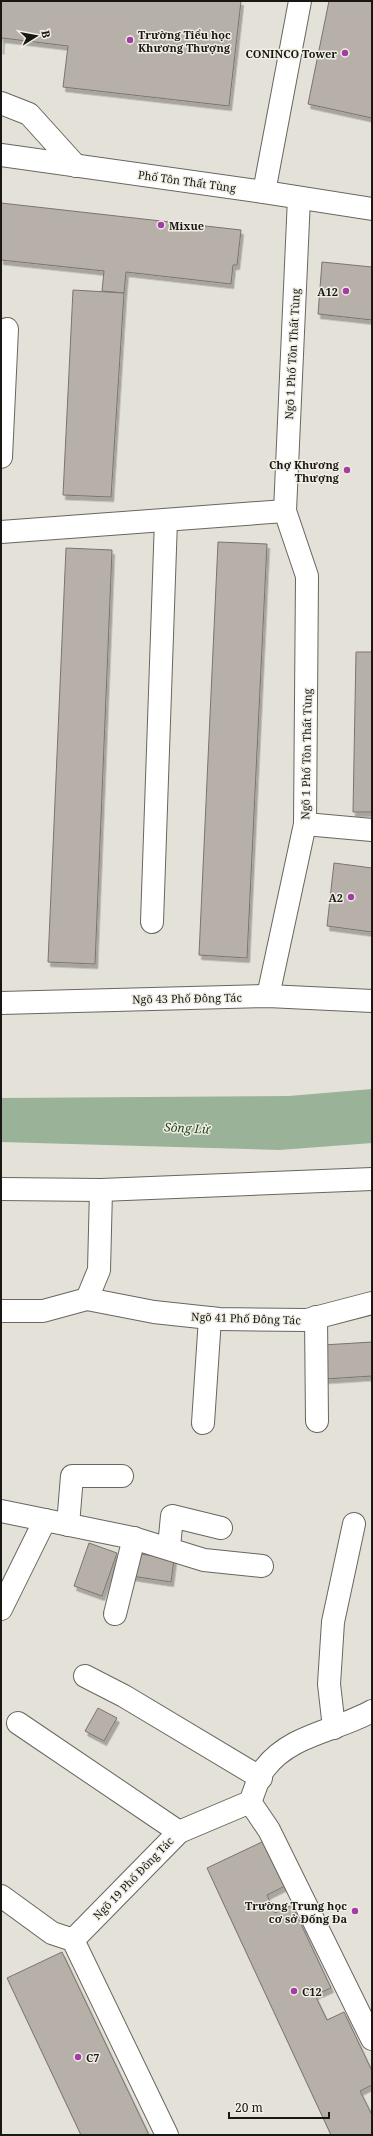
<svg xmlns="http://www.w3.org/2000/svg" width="373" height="2136" font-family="'Noto Serif',serif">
  <defs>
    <filter id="shadow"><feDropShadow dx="2.5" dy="4.5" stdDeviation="0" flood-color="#0004"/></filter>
  </defs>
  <rect width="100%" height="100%" fill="#e4e1d8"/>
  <polygon fill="#9ab297" points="372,1089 372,1143 279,1150 1,1142 1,1098 289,1096"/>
  <g fill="#b7b0a9" stroke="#7b746e" filter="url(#shadow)">
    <polygon points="1,1 241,1 229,106 63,87 68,46 2,38 1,50"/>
    <polygon points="329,1 372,1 372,118 308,104"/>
    <polygon points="1,203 241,230 237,265 233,265 231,284 126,272 124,293 102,291 104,271 1,260"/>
    <polygon points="322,262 372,267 372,320 318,314"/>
    <polygon points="73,290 124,293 111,497 63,495"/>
    <polygon points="218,542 267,544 247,958 199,955"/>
    <polygon points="66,548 112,550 95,964 48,962"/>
    <polygon points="356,652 372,652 372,812 353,812"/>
    <polygon points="334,863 372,868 372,932 327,926"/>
    <polygon points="372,1342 372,1376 325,1379 323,1345"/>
    <polygon points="89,1543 117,1553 102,1596 74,1586"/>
    <polygon points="134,1553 174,1559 171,1582 131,1576"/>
    <polygon points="98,1708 117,1718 104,1741 85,1731"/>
    <polygon points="264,1841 285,1886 267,1895 275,1913 292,1905 331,1988 315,1995 327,2020 344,2012 372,2071 372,2085 360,2091 372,2115 372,2135 331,2135 207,1868"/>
    <polygon points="62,1952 149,2135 81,2135 7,1978"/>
  </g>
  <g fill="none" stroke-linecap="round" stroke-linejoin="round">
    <defs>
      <g id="minor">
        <polyline points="1,103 29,114 76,166"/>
        <polyline points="264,192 300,1"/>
        <polyline points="1,457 7,329"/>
        <polyline points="1,532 285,511"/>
        <polyline points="305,824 372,830"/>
        <polyline points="152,922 166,520"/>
        <polyline points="268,996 305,824 307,576 285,511 299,198"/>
        <polyline points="1,1003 268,996 372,1001"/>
        <polyline points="1,1189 101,1190 372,1179"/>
        <polyline points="87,1299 99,1270 101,1190"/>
        <polyline points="1,1311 43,1311 87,1299 154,1312 219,1319 307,1320 372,1303"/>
        <polyline points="316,1317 317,1421"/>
        <polyline points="203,1423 210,1318"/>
        <polyline points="1,1511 133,1538 204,1560 262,1566"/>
        <polyline points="68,1525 72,1476 122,1476"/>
        <polyline points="169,1547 172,1516 221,1528"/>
        <polyline points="1,1609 45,1520"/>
        <polyline points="115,1614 134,1538"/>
        <polyline points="85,1676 124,1696 261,1778"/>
        <polyline points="18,1723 179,1832"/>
        <polyline points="334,1728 329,1684 333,1622 354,1524"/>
        <polyline points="250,1802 269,1830 372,2039"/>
        <polyline points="1,1896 52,1933 73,1940 167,2135"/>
        <path d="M73,1940l106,-108 71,-30c5,-11 8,-25 15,-34 26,-34 72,-37 107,-57"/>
      </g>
      <polyline id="major" points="1,155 264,192 372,209"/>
    </defs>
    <use href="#minor" stroke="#68665e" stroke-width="24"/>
    <use href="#major" stroke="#68665e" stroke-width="24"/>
    <use href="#minor" stroke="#fff" stroke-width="22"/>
    <use href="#major" stroke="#fff" stroke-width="22"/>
  </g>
  <g fill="#a23da3" stroke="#f1eee5" stroke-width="1.5">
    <circle cx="130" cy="40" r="4"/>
    <circle cx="345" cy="53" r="4"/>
    <circle cx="161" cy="225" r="4"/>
    <circle cx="346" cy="291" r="4"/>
    <circle cx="347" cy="470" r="4"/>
    <circle cx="351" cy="897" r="4"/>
    <circle cx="355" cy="1911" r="4"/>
    <circle cx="294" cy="1991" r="4"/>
    <circle cx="78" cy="2057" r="4"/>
  </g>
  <g text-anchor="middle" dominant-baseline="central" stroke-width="3" stroke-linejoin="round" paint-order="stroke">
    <g font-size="11" font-weight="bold" fill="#181714" stroke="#f1eee5" text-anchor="end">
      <text x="138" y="34" text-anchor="start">Trường Tiểu học<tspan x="138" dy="13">Khương Thượng</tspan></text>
      <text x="337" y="53">CONINCO Tower</text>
      <text x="169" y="225" text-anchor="start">Mixue</text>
      <text x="338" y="291">A12</text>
      <text x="339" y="464">Chợ Khương<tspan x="339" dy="13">Thượng</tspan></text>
      <text x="343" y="897">A2</text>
      <text x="347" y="1905">Trường Trung học<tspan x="347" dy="13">cơ sở Đống Đa</tspan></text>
      <text x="302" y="1991" text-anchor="start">C12</text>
      <text x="86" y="2057" text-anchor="start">C7</text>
    </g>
    <g font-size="11" fill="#181714" stroke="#f1eee5">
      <text transform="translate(187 181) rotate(8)">Phố Tôn Thất Tùng</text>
      <text transform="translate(292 354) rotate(-87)">Ngõ 1 Phố Tôn Thất Tùng</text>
      <text transform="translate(306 754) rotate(-89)">Ngõ 1 Phố Tôn Thất Tùng</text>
      <text transform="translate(187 998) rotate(-1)">Ngõ 43 Phố Đông Tác</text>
      <text transform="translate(246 1318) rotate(2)">Ngõ 41 Phố Đông Tác</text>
      <text transform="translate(133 1878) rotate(-46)">Ngõ 19 Phố Đông Tác</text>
    </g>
    <g font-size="12" font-style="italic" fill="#20431c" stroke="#f1eee5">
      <text transform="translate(187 1128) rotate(3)">Sông Lừ</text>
    </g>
  </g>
  <rect width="373" height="2136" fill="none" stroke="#181714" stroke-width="4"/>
  <g transform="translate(36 36) rotate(79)" stroke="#f1eee5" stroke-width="3" paint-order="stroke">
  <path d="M0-3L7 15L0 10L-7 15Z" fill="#181714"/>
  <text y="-6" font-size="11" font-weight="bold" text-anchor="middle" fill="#181714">B</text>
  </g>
  <path d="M229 2112v6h100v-6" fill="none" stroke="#181714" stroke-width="2"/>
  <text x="235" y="2112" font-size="12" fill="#181714" stroke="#f1eee5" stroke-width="3" paint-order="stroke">20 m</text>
</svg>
